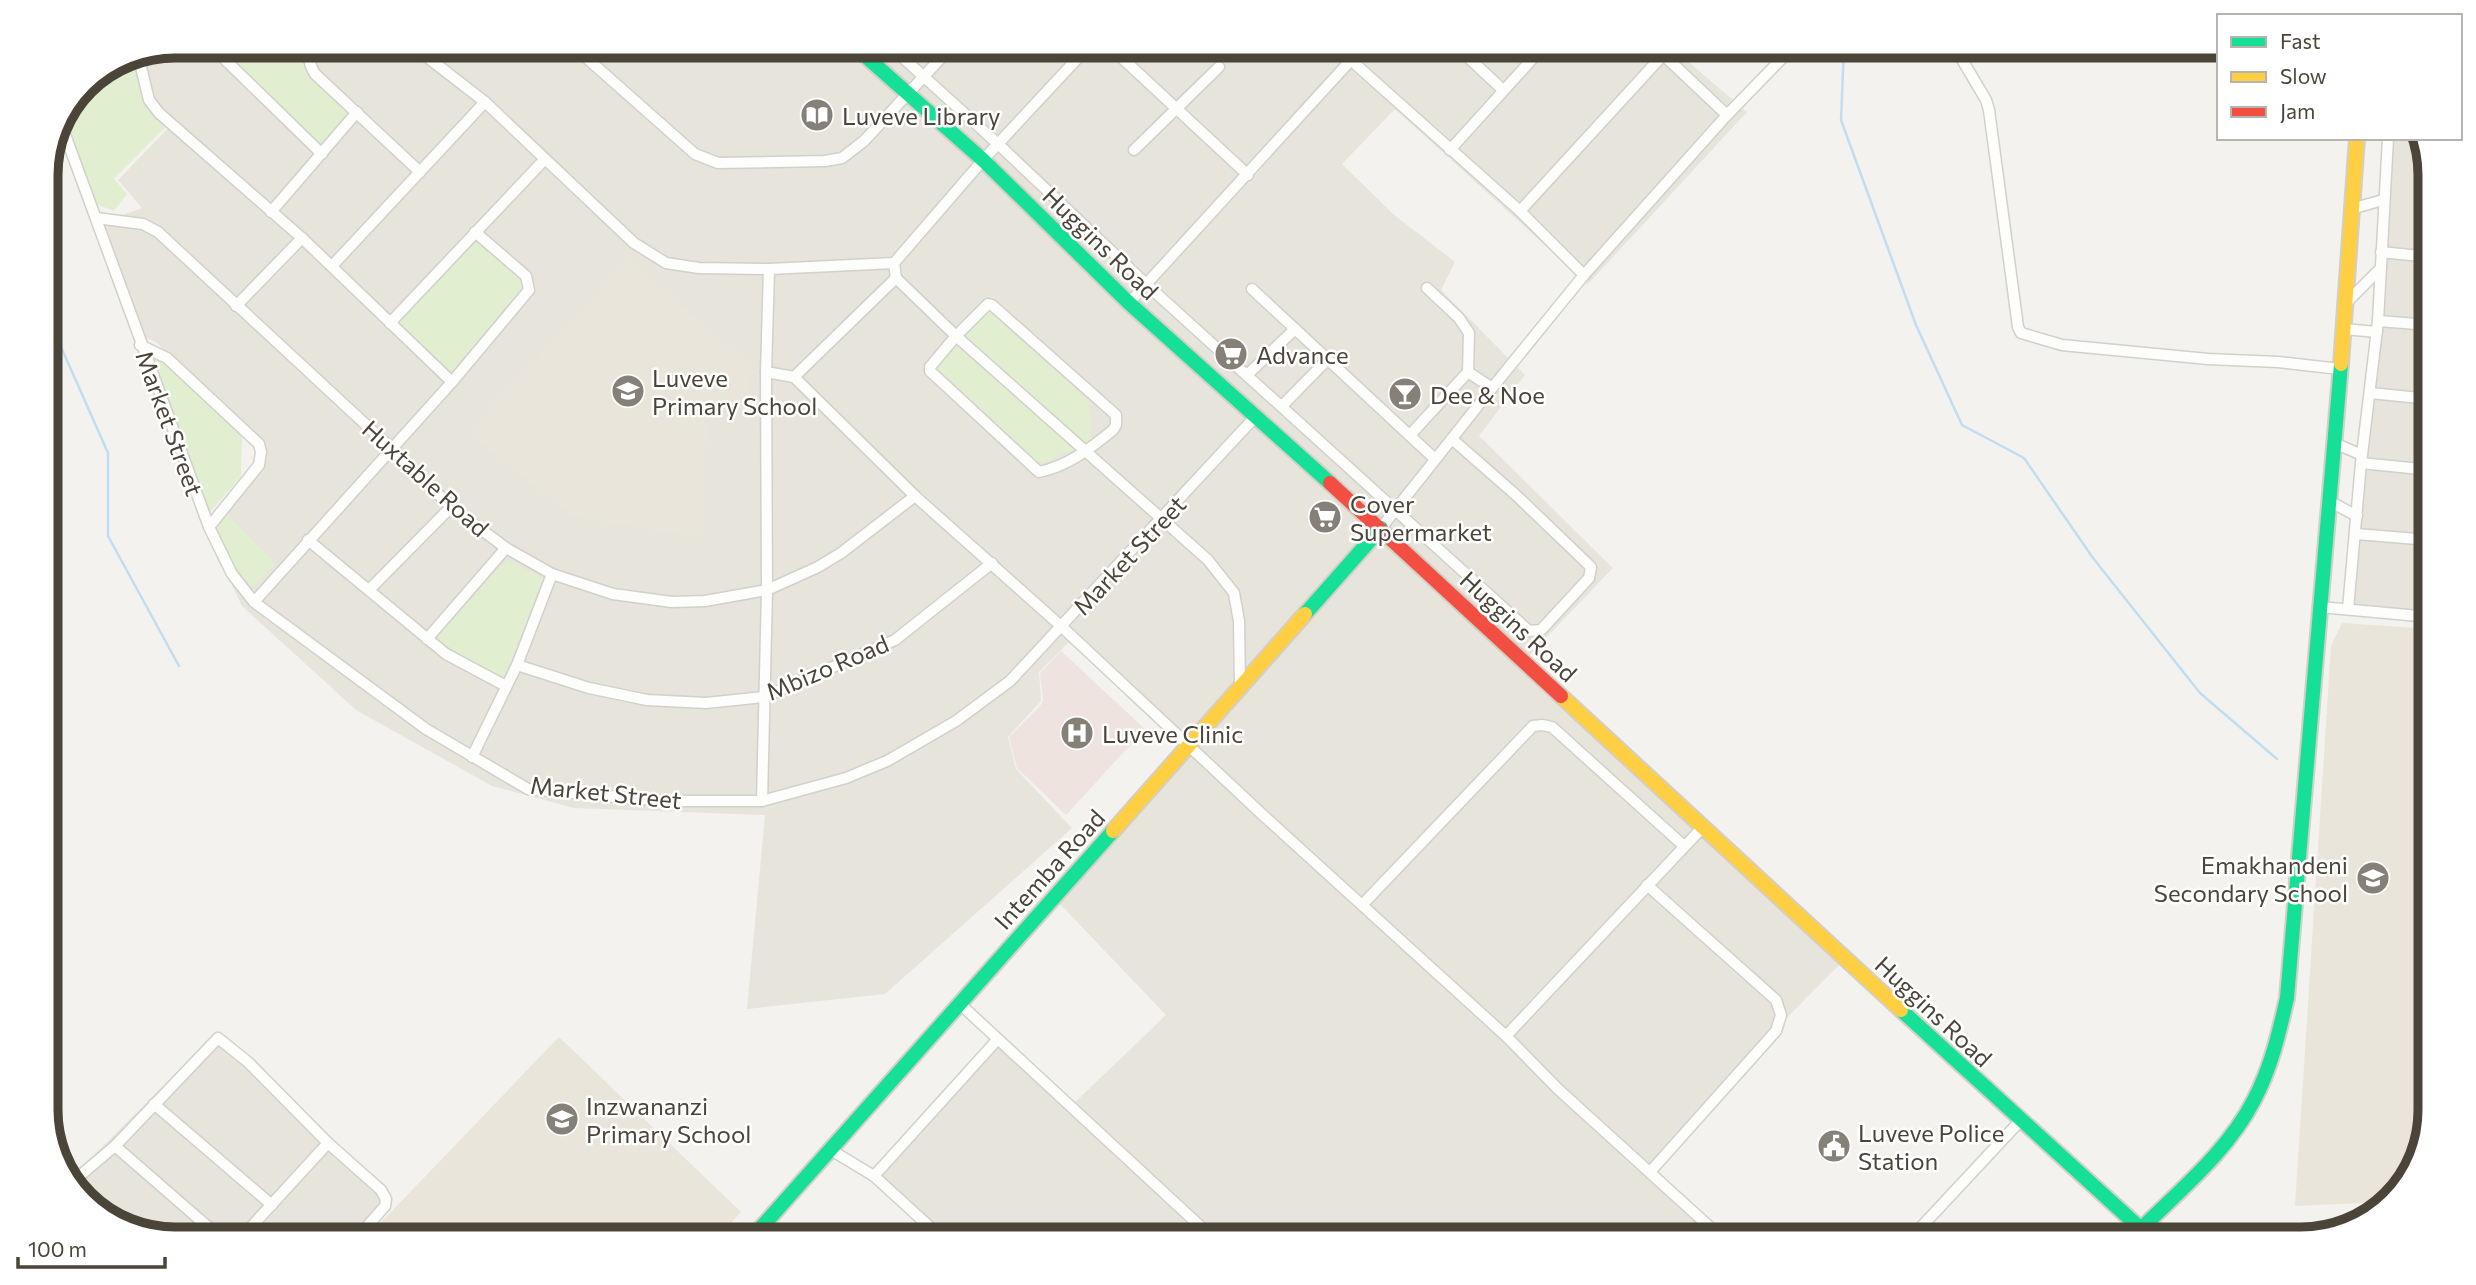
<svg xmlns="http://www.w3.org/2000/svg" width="2476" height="1285" font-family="Commissioner,sans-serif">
  <rect width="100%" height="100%" fill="#f4f2ee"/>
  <g fill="#e7e4dc">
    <polygon points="193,46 206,46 323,158 320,75 314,62 317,46 1670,46 1747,112 1588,284 1395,109 1342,164 1393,214 1455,262 1441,290 1525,375 1479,436 1613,568 1517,668 1842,962 1774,1031 1645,1174 1716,1239 947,1239 877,1176 997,1042 1069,1108 1166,1015 1056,900 1195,747 1074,637 1039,672 1041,701 1008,737 1016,769 1072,828 885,994 747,1009 765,815 574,808 492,786 356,710 242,606 207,534 264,466 266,452 262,442 156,342 143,337 101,223 142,208 118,180 174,122 152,99 144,58"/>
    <polygon points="2393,138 2421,138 2430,167 2430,612 2352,607 2383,317"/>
    <polygon points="213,1036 378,1190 383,1198 381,1204 351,1239 175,1239 117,1226 67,1182"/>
  </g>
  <g fill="#eae5da">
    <polygon points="629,260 751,367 747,415 707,415 702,538 575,517 468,433"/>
    <polygon points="2342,623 2430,629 2430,1110 2417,1168 2387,1202 2295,1206 2331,646"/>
    <polygon points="559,1037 741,1212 716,1239 365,1239"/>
  </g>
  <polygon fill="#eee3df" points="1061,651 1145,729 1066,815 1017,768 1009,737 1040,706 1043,701 1040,673"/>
  <g fill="#e1eecf">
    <polygon points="216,46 306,46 302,55 308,74 353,112 323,146"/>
    <polygon points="135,61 141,85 168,125 114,179 127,194 114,211 99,205 93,199 65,125 84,83 109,66"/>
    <polygon points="475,239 524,278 525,291 452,373 398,322"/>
    <polygon points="988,310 1089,401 1092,441 1039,465 937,368"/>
    <polygon points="148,352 168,366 242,437 241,476 209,513"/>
    <polygon points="227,514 275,564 253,587 237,572 216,528"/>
    <polygon points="507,559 544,579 503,680 435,639"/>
  </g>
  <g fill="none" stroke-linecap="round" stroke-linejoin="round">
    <g stroke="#c0ddf1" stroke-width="2.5">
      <polyline points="1844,46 1841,120 1916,325 1962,425 2024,458 2093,558 2200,693 2277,759"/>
      <polyline points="46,313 108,453 108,536 179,666"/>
    </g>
    <defs>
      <g id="street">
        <polyline points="211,46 322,154"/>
        <path d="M312,46c-5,10 -3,18 3,28l105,98"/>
        <polyline points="413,46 485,102 634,243 666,263 699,268 769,269 894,263 983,160 1089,46"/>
        <polyline points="573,46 695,154 718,163 825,161 842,158 864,141 952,46"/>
        <polyline points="890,46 998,144 1146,284 1529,631 1541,630 1589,578 1591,567 1517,496 1452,439"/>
        <polyline points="1109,46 1248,175"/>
        <polyline points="1335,46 1520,211 1584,275"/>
        <polyline points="1456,46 1503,90"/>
        <polyline points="1654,46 1727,115"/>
        <polyline points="1954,46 1986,100 1989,110 2018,327 2021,333 2062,345 2208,359 2278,362 2340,369"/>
        <polyline points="138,55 149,100 159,113 302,238 452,382"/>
        <polyline points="120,59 179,46"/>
        <polyline points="63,129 209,527 232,574 254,602 426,729 528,789 663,801 762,801 846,778 887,761 956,721 1010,681 1255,417"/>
        <polyline points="1134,150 1219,67"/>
        <polyline points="1450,150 1544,46"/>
        <polyline points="2351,209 2383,200"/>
        <polyline points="1520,211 1663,55"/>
        <polyline points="271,212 357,112"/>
        <polyline points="96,218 143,224 158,232 391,448 451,507 506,548 552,574 613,594 672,602 705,601 767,590 818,567 841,553 915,496"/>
        <polyline points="2381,252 2430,257"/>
        <polyline points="894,263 896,278 956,336 1208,560 1234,593 1239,621 1240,688"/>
        <polyline points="332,266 485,102"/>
        <polyline points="1427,288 1459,318 1469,333 1468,372 1492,388"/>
        <polyline points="1252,289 1435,459"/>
        <polyline points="1129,303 1351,60"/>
        <polyline points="2346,303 2381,268"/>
        <path d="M988,304l4,1 124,110v10l-3,5c-22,18 -45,36 -74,42l-109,-101v-4l26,-31z"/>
        <polyline points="236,306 302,238"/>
        <polyline points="2378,321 2430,325"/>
        <polyline points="390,323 545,159"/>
        <polyline points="2344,329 2377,332"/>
        <polyline points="140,345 167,358 259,444 261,452 259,465 209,527"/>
        <polyline points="766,372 794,377 915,496 1062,627 1265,817 1506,1036 1558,1089 1723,1239"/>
        <polyline points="1247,375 1295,329"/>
        <polyline points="794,377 896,278"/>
        <polyline points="2370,393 2430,399"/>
        <polyline points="1282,406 1328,359"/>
        <polyline points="1410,435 1468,372"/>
        <polyline points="2334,443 2362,455"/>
        <polyline points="2361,463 2430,470"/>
        <polyline points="2329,501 2357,516"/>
        <polyline points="1381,528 1492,388 1584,275 1727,115 1794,46"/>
        <polyline points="2356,534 2430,540"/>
        <polyline points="308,540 446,654 506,686"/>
        <polyline points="370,589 451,507"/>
        <polyline points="254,602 452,382 529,290 526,276 475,232"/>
        <polyline points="2320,607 2430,617"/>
        <polyline points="2348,609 2361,463 2378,321 2388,138"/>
        <polyline points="427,639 506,548"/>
        <polyline points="517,665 589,688 647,700 706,703 764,697 895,640 992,563"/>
        <polyline points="472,757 517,665 552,574"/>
        <polyline points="762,801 767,590 766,372 769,269"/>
        <polyline points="1647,885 1776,1000 1781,1015 1776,1031 1650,1172"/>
        <polyline points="1362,905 1533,726 1542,725 1552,727 1684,846"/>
        <polyline points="959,1003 1214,1239"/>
        <polyline points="1506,1036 1702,828"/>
        <polyline points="154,1104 272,1205"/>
        <polyline points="115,1146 222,1239"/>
        <polyline points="831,1150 874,1176 943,1239"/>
        <polyline points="874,1176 997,1040"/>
        <polyline points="70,1184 115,1146 218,1038 248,1062 328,1143 381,1190 386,1199 385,1206 356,1239"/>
        <polyline points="240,1239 328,1143"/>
        <polyline points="1910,1239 2020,1121"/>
      </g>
      <g id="fast">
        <polyline points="854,46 983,160 1129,303 1330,483"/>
        <polyline points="1305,614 1381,528"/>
        <polyline points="1901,1010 2152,1239"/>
        <path d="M2141,1229c40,-40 87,-78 113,-129 17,-32 25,-67 33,-102l54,-634"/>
        <polyline points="751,1239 1113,831"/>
      </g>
      <g id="slow">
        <polyline points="2341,364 2357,138"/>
        <polyline points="1561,696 1901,1010"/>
        <polyline points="1113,831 1305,614"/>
      </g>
      <polyline id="jam" points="1330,483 1561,696"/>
    </defs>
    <use href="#street" stroke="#d2d0cb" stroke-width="13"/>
    <use href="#fast" stroke="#d3cfc5" stroke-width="18"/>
    <use href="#slow" stroke="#d3cfc5" stroke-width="18"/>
    <use href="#jam" stroke="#d3cfc5" stroke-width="18"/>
    <use href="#street" stroke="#fdfdfc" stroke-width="10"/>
    <use href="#fast" stroke="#16e098" stroke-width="14"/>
    <use href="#slow" stroke="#ffcf43" stroke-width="14"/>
    <use href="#jam" stroke="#f24e42" stroke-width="14"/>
  </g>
  <defs>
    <symbol id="library-disc" viewBox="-11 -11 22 22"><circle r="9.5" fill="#868178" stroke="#fff"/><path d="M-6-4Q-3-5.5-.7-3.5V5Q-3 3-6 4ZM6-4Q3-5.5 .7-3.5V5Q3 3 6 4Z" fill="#fff"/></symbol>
    <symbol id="supermarket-disc" viewBox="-11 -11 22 22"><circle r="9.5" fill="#868178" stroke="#fff"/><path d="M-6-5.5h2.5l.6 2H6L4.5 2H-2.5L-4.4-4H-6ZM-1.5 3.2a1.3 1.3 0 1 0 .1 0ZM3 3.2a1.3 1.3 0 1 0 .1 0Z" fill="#fff"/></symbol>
    <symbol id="school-disc" viewBox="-11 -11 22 22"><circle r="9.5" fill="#868178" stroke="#fff"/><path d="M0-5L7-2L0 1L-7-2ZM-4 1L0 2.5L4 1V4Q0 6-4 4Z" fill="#fff"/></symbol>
    <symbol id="bar-disc" viewBox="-11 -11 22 22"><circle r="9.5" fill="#868178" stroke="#fff"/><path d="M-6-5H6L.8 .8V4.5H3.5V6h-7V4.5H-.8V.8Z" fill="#fff"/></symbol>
    <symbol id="hospital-disc" viewBox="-11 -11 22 22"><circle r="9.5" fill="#868178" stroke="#fff"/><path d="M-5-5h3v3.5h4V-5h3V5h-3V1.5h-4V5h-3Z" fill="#fff"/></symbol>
    <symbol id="civic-disc" viewBox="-11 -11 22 22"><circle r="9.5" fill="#868178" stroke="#fff"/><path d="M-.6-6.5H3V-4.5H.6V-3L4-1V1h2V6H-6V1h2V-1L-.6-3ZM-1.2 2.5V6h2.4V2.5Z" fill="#fff"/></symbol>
  </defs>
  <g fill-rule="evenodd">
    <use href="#library-disc" x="798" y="96" width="38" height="38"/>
    <use href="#supermarket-disc" x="1212" y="335" width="38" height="38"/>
    <use href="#school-disc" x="609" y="372" width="38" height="38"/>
    <use href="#bar-disc" x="1386" y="375" width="38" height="38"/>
    <use href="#supermarket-disc" x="1306" y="498" width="38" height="38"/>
    <use href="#hospital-disc" x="1058" y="714" width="38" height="38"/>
    <use href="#school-disc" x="2354" y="859" width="38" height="38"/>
    <use href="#school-disc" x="543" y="1100" width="38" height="38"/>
    <use href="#civic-disc" x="1815" y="1127" width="38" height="38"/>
  </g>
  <g text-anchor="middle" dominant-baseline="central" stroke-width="5" stroke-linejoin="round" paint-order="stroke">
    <g font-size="24" fill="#4b4439" stroke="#fff" text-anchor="start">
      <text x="842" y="115">Luveve Library</text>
      <text x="1256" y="354">Advance</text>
      <text x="652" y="377">Luveve<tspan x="652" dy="28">Primary School</tspan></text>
      <text x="1430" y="394">Dee &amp; Noe</text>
      <text x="1350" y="503">Cover<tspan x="1350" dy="28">Supermarket</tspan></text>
      <text x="1102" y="733">Luveve Clinic</text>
      <text x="2348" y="864" text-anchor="end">Emakhandeni<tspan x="2348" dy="28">Secondary School</tspan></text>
      <text x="586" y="1105">Inzwananzi<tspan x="586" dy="28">Primary School</tspan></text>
      <text x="1858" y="1132">Luveve Police<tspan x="1858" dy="28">Station</tspan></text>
    </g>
    <g font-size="24" fill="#4b4439" stroke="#fff">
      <text transform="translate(1101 243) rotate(44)">Huggins Road</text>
      <text transform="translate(170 423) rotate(70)">Market Street</text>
      <text transform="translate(426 478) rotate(42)">Huxtable Road</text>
      <text transform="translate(1129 555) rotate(-47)">Market Street</text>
      <text transform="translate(1519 626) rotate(43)">Huggins Road</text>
      <text transform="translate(827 667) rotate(-23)">Mbizo Road</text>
      <text transform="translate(606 792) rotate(6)">Market Street</text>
      <text transform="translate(1049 869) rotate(-48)">Intemba Road</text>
      <text transform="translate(1934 1011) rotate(43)">Huggins Road</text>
    </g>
  </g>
  <path d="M0 0H2476V1285H0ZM175 58H2301A117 117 0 0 1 2418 175V1110A117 117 0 0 1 2301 1227H175A117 117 0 0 1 58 1110V175A117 117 0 0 1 175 58Z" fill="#fff" fill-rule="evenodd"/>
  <path fill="none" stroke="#4b4439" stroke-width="9" d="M175 58H2301A117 117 0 0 1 2418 175V1110A117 117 0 0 1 2301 1227H175A117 117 0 0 1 58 1110V175A117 117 0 0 1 175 58Z"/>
  <rect x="2217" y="14" width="245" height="126" fill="#ffffff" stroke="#b7b4b0" stroke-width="2"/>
  <rect x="2231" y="37" width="35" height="10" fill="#16e098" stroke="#b7b4b0" stroke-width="2"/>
  <text x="2280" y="49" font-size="21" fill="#4b4439">Fast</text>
  <rect x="2231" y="72" width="35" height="10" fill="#ffcf43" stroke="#b7b4b0" stroke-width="2"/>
  <text x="2280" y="84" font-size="21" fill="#4b4439">Slow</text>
  <rect x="2231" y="107" width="35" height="10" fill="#f24e42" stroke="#b7b4b0" stroke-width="2"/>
  <text x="2280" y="119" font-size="21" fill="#4b4439">Jam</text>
  <path d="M18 1257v10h147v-10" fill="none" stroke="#4b4439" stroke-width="3.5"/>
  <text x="28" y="1257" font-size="21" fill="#4b4439" stroke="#ffffff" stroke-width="5" paint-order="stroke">100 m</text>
</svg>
